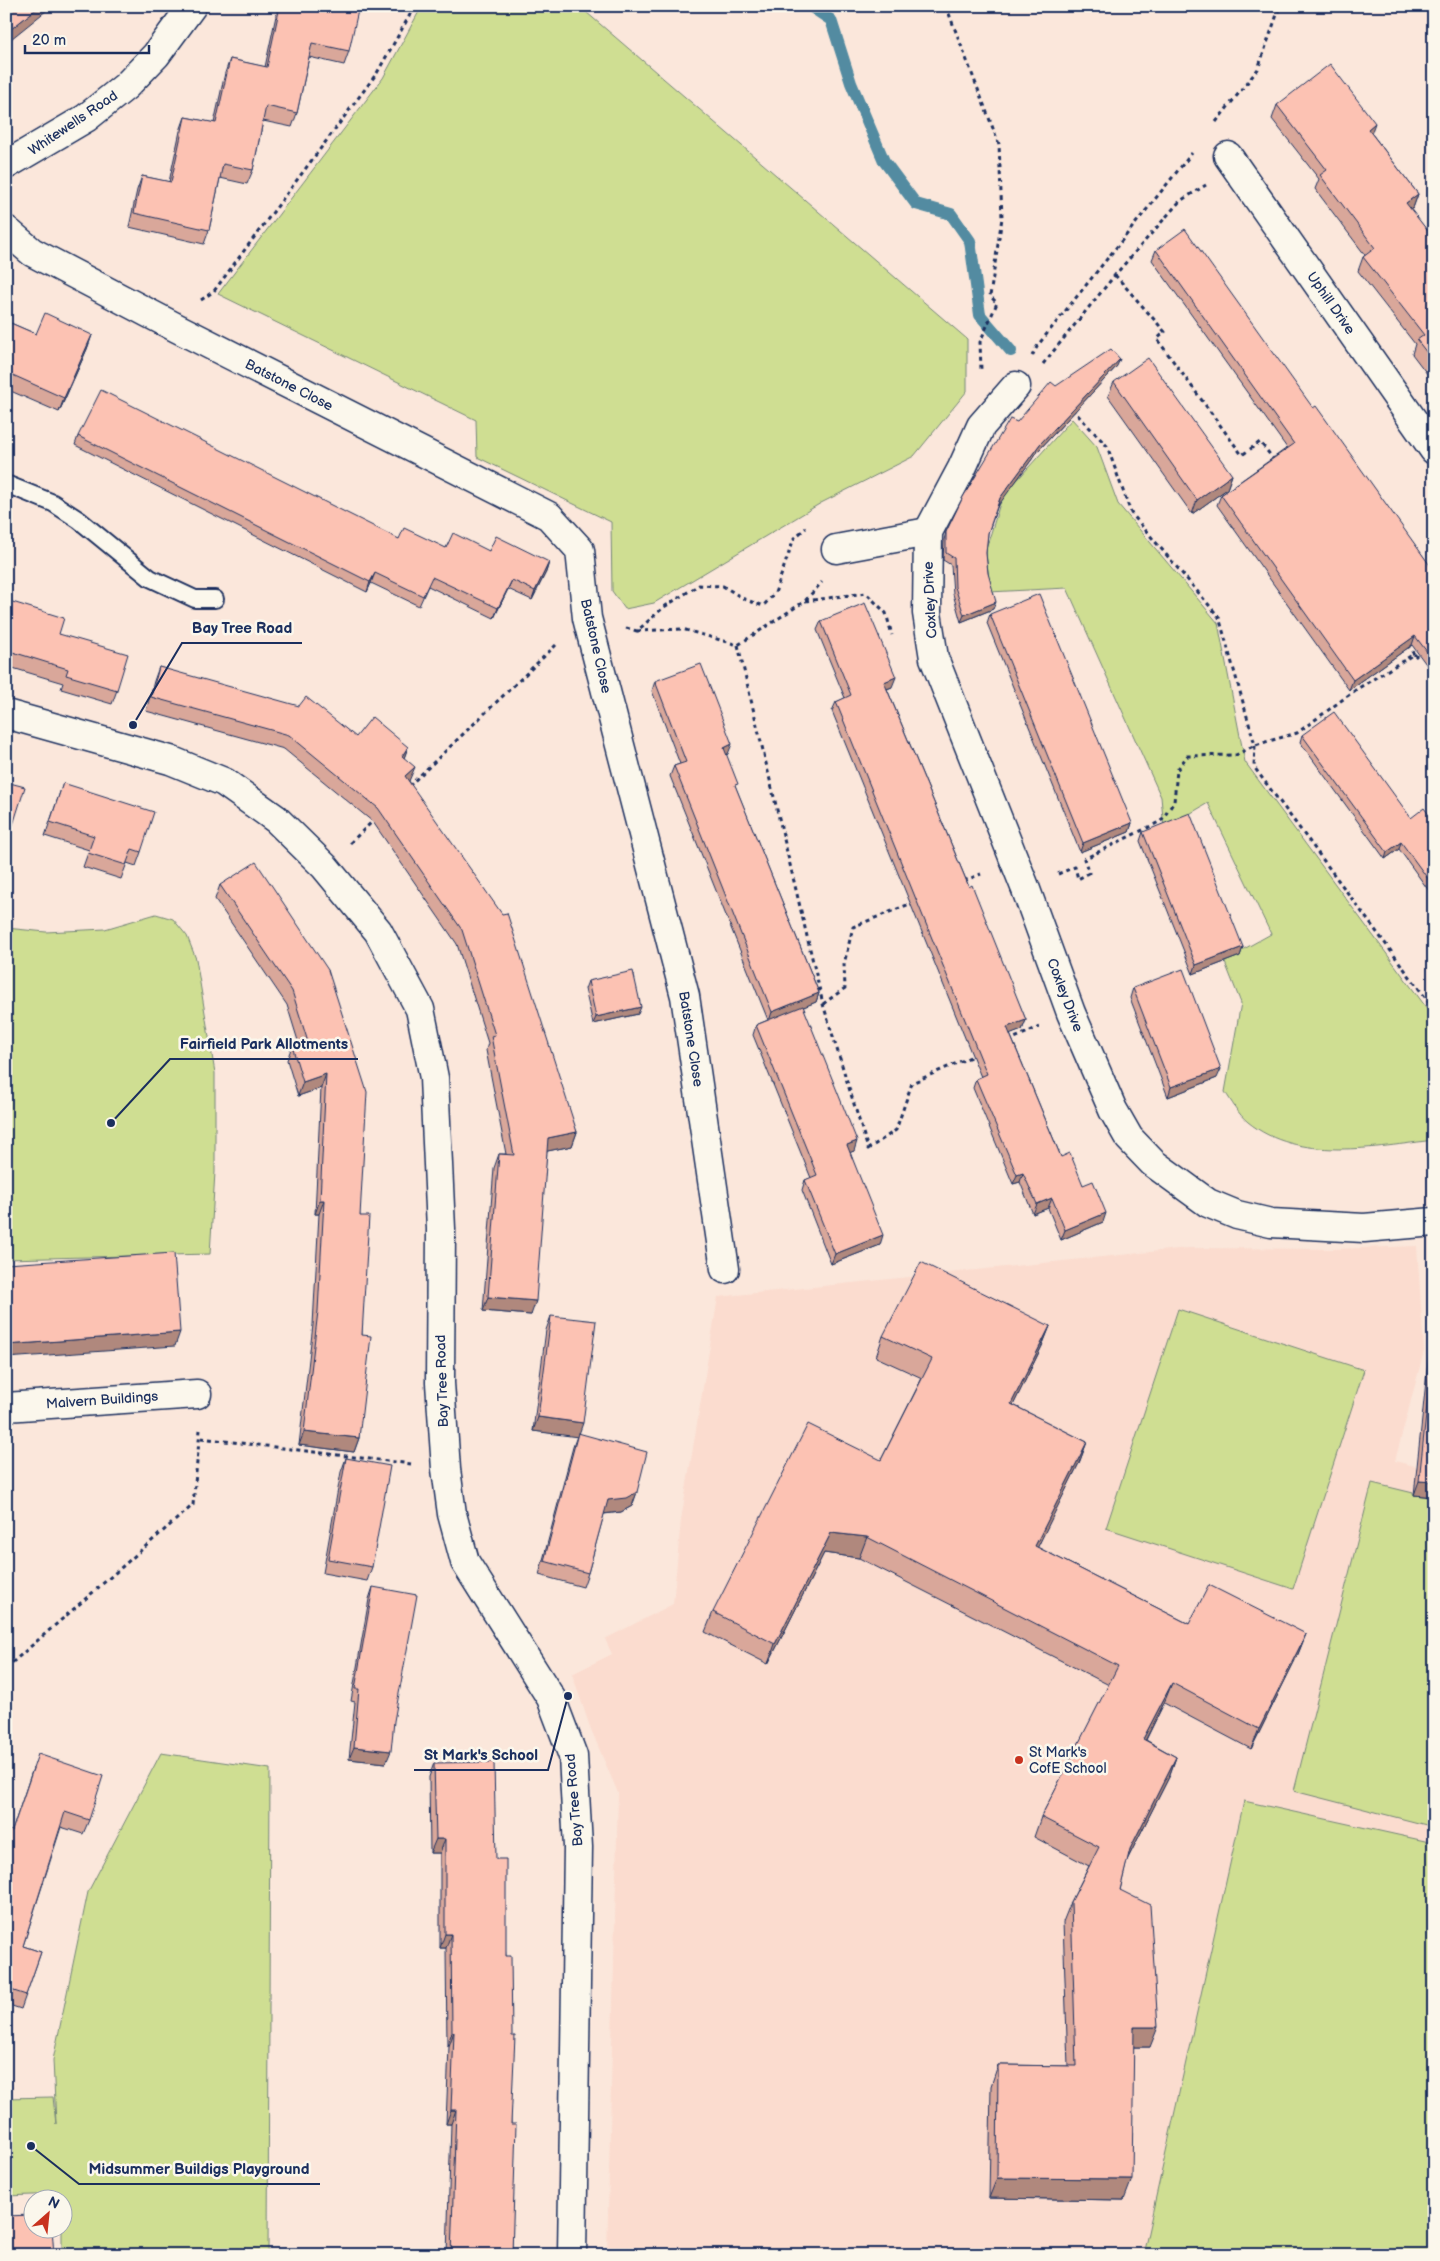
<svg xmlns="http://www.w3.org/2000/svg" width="1440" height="2261" font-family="'Balsamiq Sans',sans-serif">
  <rect width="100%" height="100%" fill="#fbe7db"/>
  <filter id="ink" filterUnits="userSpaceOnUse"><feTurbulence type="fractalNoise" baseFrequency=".02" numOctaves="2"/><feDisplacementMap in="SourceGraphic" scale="10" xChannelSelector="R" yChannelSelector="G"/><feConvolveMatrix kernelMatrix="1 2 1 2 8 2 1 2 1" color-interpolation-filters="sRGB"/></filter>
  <g filter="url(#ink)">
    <polygon fill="#fbdccf" points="1417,1246 1424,1351 1395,1461 1434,1471 1434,2255 607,2255 618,1793 590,1727 572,1674 612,1654 605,1639 673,1604 681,1520 718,1297 1188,1248 1334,1249"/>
    <g fill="#cfde92" stroke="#758678">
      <polygon points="422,6 579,6 967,339 967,391 914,456 821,503 654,603 625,609 612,591 611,522 477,457 476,420 218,294 383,78"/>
      <path d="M1072,419l25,28 21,57 100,119 27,139 189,256v122c-58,7 -136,23 -186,-18 -10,-8 -16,-20 -23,-30l16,-89 -17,-43 47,-26 -63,-131 -44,26 -3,-32 -94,-209 -78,4 -6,-33 19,-62z"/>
      <polygon points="156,914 173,919 187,936 196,959 215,1073 215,1172 210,1254 6,1259 6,928 46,932 105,929"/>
      <polygon points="1178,1309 1364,1370 1293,1589 1106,1528"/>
      <polygon points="1372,1483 1434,1498 1434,1827 1294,1791"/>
      <polygon points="161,1753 270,1769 268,2255 62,2255 62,2198 60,2198 59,2194 6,2196 6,2098 53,2097 56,2124 53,2060 88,1892"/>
      <polygon points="1244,1801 1434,1843 1434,2255 1143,2255"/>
    </g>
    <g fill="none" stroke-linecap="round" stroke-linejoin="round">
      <polyline stroke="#528ba1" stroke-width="12" points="810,6 831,20 851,83 884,161 916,204 951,214 970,241 980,315 1011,351"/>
      <defs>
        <polyline id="lane" points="6,484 53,503 79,520 150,578 195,599 215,599"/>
        <g id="street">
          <polyline points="1228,156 1434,450"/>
          <polyline points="6,165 86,118 126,86 156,55 192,6"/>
          <polyline points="6,230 32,252 177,328 549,516 580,550 587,618 685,996 725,1269"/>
          <polyline points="1016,386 981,426 962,468 928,532 927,613 934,658 1025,887 1071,1013 1113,1110 1129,1138 1153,1163 1208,1203 1237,1215 1271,1223 1364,1228 1434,1222"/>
          <polyline points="836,549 928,532"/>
          <polyline points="6,714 170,760 224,782 276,819 325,867 378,931 420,1009 434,1078 441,1229 440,1383 446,1469 452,1514 465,1562 551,1698 573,1756 578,1847 572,2255"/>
          <polyline points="6,1407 197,1394"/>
        </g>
      </defs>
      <use href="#lane" stroke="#1b2f5e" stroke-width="20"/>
      <use href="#street" stroke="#1b2f5e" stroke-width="31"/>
      <g stroke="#1b2f5e" stroke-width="3" stroke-dasharray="4 4" stroke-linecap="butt">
        <polyline points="946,6 999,144 1002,218 990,296 997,303 980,342 981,370"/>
        <polyline points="1216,122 1258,69 1280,6"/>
        <polyline points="1115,275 1165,332 1157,339 1242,455 1260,442 1275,461"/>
        <polyline points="201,300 214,291 377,73 415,6"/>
        <polyline points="1032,356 1038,345 1192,153"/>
        <polyline points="1043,364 1115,275 1180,201 1206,185"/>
        <polyline points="1072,409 1107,446 1131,513 1219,617 1255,745 1254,767 1434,1009"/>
        <polyline points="805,601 866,593 886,613 892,635"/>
        <polyline points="626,628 637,631 664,607 699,585 723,586 744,599 763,606 775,593 794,538 806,528"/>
        <polyline points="637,631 682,629 738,645 805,601 822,582"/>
        <polyline points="738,645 823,1004 868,1149 896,1130 912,1083 975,1055"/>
        <polyline points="1407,645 1414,654"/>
        <polyline points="409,786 556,645"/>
        <polyline points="350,843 374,820"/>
        <polyline points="1058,874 1075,867 1078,879 1089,873 1084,859 1161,821 1174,802 1177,770 1187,756 1236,755 1255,745 1297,733 1357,689 1414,654 1417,657 1422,653"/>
        <polyline points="964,881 981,874"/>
        <polyline points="823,1004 845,988 844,964 853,927 912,903"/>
        <polyline points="1008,1041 1039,1027"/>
        <polyline points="201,1438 411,1464"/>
        <polyline points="6,1668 193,1505 200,1430"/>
      </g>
      <use href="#lane" stroke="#fbf7ec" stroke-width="16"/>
      <use href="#street" stroke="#fbf7ec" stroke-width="28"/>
    </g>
    <g fill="#d9a79a" stroke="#1b2f5e">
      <polygon points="279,6 280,6 349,51 344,65 309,57 297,113 292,127 263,121 253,170 247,184 220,178 209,230 204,244 129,227 137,190 142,176 169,182 180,131 185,117 214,123 225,73 230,59 265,67 277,11"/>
      <polygon points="1277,105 1372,134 1418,194 1413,208 1410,209 1434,239 1434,383 1412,354 1415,344 1358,271 1363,257 1365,255 1315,189 1319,179 1272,119"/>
      <polygon points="1156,250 1313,408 1434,571 1434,675 1412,645 1349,690 1217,505 1221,495 1287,448 1152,260"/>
      <polygon points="6,321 36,334 92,335 87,349 59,412 6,389"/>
      <polygon points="1117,366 1038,451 998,505 988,533 986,553 988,573 993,609 961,622 953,594 951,565 943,560 944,540 946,532 1017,422"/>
      <polygon points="1114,382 1232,475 1227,489 1192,514 1108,396"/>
      <polygon points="78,436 399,539 446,548 489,551 549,562 546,572 532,600 508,589 494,618 428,586 419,606 371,583 367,592 75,445"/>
      <polygon points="6,600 59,634 117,690 112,704 61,689 63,683 6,666"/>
      <polygon points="990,614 1132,823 1129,832 1080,852 987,623"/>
      <polygon points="821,621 892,687 887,689 969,887 1026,1020 1022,1030 1010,1034 1061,1157 1083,1185 1103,1222 1061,1240 1048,1208 1033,1214 1020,1182 1013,1184 973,1088 976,1079 981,1077 832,711 836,702 845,698 817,630"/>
      <polygon points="159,667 356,737 408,747 404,758 409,781 577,1132 572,1146 547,1151 531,1315 483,1311 494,1168 499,1154 506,1154 486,1050 488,1043 457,944 373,822 284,749 146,711 154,681"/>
      <polygon points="655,681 728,754 726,755 736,788 819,993 816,1002 803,1007 854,1151 850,1152 880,1245 831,1264 802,1190 805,1180 811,1178 753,1035 756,1025 768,1020 670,776 674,766 680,764 652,691"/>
      <polygon points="1302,735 1411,818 1434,821 1434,898 1399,849 1385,859 1300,742"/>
      <polygon points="63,783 141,852 136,866 127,863 121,879 83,867 89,850 45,836"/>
      <polygon points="1143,832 1243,947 1240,956 1193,974 1140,841"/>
      <polygon points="220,885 328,970 360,1216 362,1335 359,1438 354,1452 299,1445 313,1325 319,1214 315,1214 321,1088 298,1096 287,1060 292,1046 299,1044 287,1005 215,899"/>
      <polygon points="588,981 638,1014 593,1024 585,989"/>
      <polygon points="1133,988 1217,1078 1168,1097 1130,998"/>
      <polygon points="1434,1305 1434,1497 1414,1495"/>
      <polygon points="551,1316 579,1433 637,1492 632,1506 621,1512 604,1514 588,1573 583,1587 539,1575 573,1447 577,1436 533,1431 546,1330"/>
      <polygon points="1050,1326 1042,1346 1013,1405 1087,1442 1079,1463 1037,1547 1189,1624 1306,1634 1298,1654 1251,1749 1164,1703 1146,1740 1176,1757 1169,1777 1127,1860 1120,1890 1150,2047 1133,2047 1124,2200 989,2198 991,2086 998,2065 1068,2066 1063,1922 1071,1902 1089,1866 1034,1837 1041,1817 1109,1685 859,1558 824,1553 768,1664 705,1632 713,1612 881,1460 922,1378 876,1357 883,1336"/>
      <polygon points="346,1458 372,1567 367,1581 323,1573 341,1472"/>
      <polygon points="373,1587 386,1763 349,1759 355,1702 351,1701 369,1599"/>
      <polygon points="434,1763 496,1859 506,1956 511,2124 512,2255 447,2255 451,2124 446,2124 449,2046 447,2046 446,1948 440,1948 440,1853 430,1853 429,1777"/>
      <polygon points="33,1768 89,1820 83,1834 61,1827 23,1946 41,1952 21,2009 6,2004 12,1831"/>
    </g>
    <g fill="#b0887d" stroke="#1b2f5e">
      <polygon points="40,6 52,6 6,43 6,33"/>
      <polygon points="1375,123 1370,137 1368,129"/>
      <polygon points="1418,194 1413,208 1401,217 1406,203"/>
      <polygon points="92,335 87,349 59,412 64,398"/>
      <polygon points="1120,359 1117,366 1038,451 998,506 1000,498 1040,444"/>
      <polygon points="1232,475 1227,489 1192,514 1197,500"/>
      <polygon points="549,562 546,572 532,600 535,591"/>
      <polygon points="375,573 371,583 367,592 370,582"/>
      <polygon points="512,580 508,589 494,618 498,608"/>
      <polygon points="996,602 993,609 961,622 964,615"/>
      <polygon points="1415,636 1412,645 1349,690 1353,680"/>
      <polygon points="896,677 892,687 881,691 884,682"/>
      <polygon points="732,744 728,754 720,757 724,748"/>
      <polygon points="408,747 403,761 402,756"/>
      <polygon points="415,767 409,781 400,790 405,776"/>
      <polygon points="1132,823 1129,832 1080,852 1083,843"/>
      <polygon points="1401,842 1399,849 1385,859 1387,852"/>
      <polygon points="1243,947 1240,956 1193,974 1196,965"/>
      <polygon points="819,993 816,1002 769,1021 772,1012"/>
      <polygon points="641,1007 638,1014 593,1024 596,1017"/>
      <polygon points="1026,1020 1022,1030 1004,1037 1007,1027"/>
      <polygon points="1221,1069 1217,1078 1168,1097 1171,1087"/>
      <polygon points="326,1074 321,1088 298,1096 303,1082"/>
      <polygon points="577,1132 572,1146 543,1152 548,1138"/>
      <polygon points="857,1141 854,1151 844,1155 847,1145"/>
      <polygon points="1023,1173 1020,1182 1013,1184 1017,1175"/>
      <polygon points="1052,1198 1048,1208 1033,1214 1037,1204"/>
      <polygon points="320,1200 324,1200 319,1214 315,1214"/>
      <polygon points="1106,1213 1103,1222 1061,1240 1065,1230"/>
      <polygon points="883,1235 880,1245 831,1264 835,1254"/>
      <polygon points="488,1297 536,1301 531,1315 483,1311"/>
      <polygon points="1050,1326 1042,1346 1004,1424 1011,1404"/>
      <polygon points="180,1332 175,1346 6,1358 6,1345"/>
      <polygon points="538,1417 583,1423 578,1437 533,1431"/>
      <polygon points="304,1432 359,1438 354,1452 299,1445"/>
      <polygon points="1087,1442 1079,1463 1028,1567 1035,1546"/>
      <polygon points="1419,1481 1434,1482 1434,1497 1414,1495"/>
      <polygon points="637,1492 632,1506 621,1512 602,1514 608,1500"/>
      <polygon points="831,1533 867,1537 859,1558 824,1553 768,1664 775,1644"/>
      <polygon points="1306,1634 1298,1654 1251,1749 1259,1729"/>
      <polygon points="1172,1683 1164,1703 1136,1759 1143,1739"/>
      <polygon points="354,1747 391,1751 386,1763 349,1759"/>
      <polygon points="1176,1757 1169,1777 1122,1870 1130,1849"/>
      <polygon points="436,1839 445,1839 440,1853 430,1853"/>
      <polygon points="445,1934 451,1934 446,1948 440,1948"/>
      <polygon points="1134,2027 1158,2027 1150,2047 1126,2047"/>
      <polygon points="452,2032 454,2032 449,2046 447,2046"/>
      <polygon points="451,2110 456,2110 451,2124 446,2124"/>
      <polygon points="997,2178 1132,2179 1124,2200 989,2198"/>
    </g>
    <g fill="#fcc2b3" stroke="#1b2f5e">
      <polygon points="6,6 40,6 6,33"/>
      <polygon points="280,6 359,6 349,51 312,43 297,113 266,106 253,170 223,164 209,230 134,213 142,176 171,182 185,117 216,123 230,59 267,67"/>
      <polygon points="1330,64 1375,123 1368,129 1418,194 1406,203 1434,239 1434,362 1417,340 1424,335 1363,257 1375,248 1320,175 1327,170 1277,105"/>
      <polygon points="1185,229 1313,408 1316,406 1434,571 1434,661 1415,636 1353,680 1221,495 1294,444 1156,250"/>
      <polygon points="45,313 92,335 64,398 6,372 6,321 36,334"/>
      <polygon points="1111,349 1120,359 1040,444 1000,498 988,533 986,553 988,573 996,602 964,615 955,587 954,558 946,553 946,532 963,497 1010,419 1017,422 1051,382 1056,386"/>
      <polygon points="1148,358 1232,475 1197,500 1114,382"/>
      <polygon points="101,390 399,539 404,528 446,548 453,533 489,551 496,536 549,562 535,591 512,580 498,608 432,577 423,596 375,573 370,582 78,436"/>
      <polygon points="6,496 12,498 6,516"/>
      <polygon points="1039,594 1132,823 1083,843 990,614"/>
      <polygon points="6,600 64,618 59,634 128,654 117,690 66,675 68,669 6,650"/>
      <polygon points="865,603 896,677 884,682 969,887 972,885 1026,1020 1007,1027 1061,1157 1070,1153 1083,1185 1093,1181 1106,1213 1065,1230 1052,1198 1037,1204 1023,1173 1017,1175 976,1079 987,1074 836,702 851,695 821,621"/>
      <polygon points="701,664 732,744 724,748 738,784 735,785 819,993 772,1012 674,766 686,762 655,681"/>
      <polygon points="159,667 299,706 306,697 356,737 372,717 408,747 402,756 415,767 405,776 502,914 507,913 577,1132 548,1138 536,1301 488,1297 499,1154 514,1155 491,1036 495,1035 462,930 378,808 289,735 151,697"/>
      <polygon points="1334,712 1411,818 1424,808 1434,821 1434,887 1401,842 1387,852 1302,735"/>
      <polygon points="6,782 25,787 6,847"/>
      <polygon points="63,783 154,812 141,852 132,849 126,865 88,853 94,836 50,822"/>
      <polygon points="1190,813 1243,947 1196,965 1143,832"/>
      <polygon points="256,862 328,970 367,1092 360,1216 369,1216 362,1335 371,1336 359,1438 304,1432 318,1311 324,1200 320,1200 326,1074 303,1082 292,1046 308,1042 292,991 220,885"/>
      <polygon points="1183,969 1221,1069 1171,1087 1133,988"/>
      <polygon points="633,971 641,1007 596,1017 588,981"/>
      <polygon points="803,1006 857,1141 847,1145 883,1235 835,1254 805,1180 817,1175 756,1025"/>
      <polygon points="174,1253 180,1332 6,1345 6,1264"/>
      <polygon points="921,1262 1050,1326 1011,1404 1087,1442 1035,1546 1189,1624 1209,1585 1306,1634 1259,1729 1172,1683 1143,1739 1176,1757 1130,1849 1120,1890 1150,1905 1158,2027 1134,2027 1132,2179 997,2178 998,2065 1076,2066 1071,1902 1099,1847 1041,1817 1118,1666 867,1537 831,1533 775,1644 713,1612 808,1424 881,1460 932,1359 883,1336"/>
      <polygon points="551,1316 596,1321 583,1423 538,1417"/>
      <polygon points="1434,1339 1434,1482 1419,1481"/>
      <polygon points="578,1433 647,1452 637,1492 626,1498 608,1500 588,1573 544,1561"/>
      <polygon points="346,1458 390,1466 372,1567 328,1559"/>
      <polygon points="373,1587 417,1595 394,1721 391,1751 354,1747 359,1689 355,1689"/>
      <polygon points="38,1754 103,1776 89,1820 65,1812 23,1946 41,1952 26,1995 11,1990 6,2003 6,1829 12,1831"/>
      <polygon points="494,1762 496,1859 506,1859 506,1956 511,1956 512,2036 515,2036 511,2124 516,2124 512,2255 451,2255 456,2110 451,2110 454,2032 452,2032 451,1934 445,1934 445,1839 436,1839 434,1763"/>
      <polygon points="32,2215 32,2228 52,2228 54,2255 6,2255 6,2216"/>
    </g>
  </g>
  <circle fill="#c8321e" stroke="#fbf7ec" stroke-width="2" cx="1019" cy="1760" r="5"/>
  <g text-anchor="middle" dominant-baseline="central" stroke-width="5" stroke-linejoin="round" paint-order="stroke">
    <g font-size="14" fill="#1b2f5e" stroke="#fbf7ec">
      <text transform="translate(73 123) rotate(-34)">Whitewells Road</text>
      <text transform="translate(1331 303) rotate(55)">Uphill Drive</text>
      <text transform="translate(289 385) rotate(27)">Batstone Close</text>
      <text transform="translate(930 600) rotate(-93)">Coxley Drive</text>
      <text transform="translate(596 646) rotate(77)">Batstone Close</text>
      <text transform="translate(1065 995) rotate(69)">Coxley Drive</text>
      <text transform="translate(691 1039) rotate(81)">Batstone Close</text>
      <text transform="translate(442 1381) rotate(-92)">Bay Tree Road</text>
      <text transform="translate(102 1400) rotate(-4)">Malvern Buildings</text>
      <text transform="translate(574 1800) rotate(-95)">Bay Tree Road</text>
    </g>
    <g font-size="14" fill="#1b2f5e" stroke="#fbf7ec" text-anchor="start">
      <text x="1029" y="1752">St Mark's<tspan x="1029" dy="16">CofE School</tspan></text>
    </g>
  </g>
  <path fill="none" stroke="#1b2f5e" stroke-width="2" d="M133 725L182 643H302M111 1123L170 1059H358M568 1696L548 1770H414M31 2146L79 2184H320"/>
  <g fill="#1b2f5e" stroke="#fbf7ec" stroke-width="2">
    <circle cx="133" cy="725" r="5"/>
    <circle cx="111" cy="1123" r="5"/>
    <circle cx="568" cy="1696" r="5"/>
    <circle cx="31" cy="2146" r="5"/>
  </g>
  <g font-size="15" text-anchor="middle" font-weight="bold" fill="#1b2f5e" stroke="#fbf7ec" stroke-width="5" stroke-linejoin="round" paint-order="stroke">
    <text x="242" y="633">Bay Tree Road</text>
    <text x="264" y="1049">Fairfield Park Allotments</text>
    <text x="481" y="1760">St Mark's School</text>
    <text x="199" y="2174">Midsummer Buildigs Playground</text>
  </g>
  <rect width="1440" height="2261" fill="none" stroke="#fbf7ec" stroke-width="25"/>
  <rect x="12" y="12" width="1415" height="2236" fill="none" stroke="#1b2f5e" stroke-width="2" filter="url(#ink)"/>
  <g transform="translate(48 2214) rotate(27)"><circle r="24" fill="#fbf7ec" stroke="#a1a7b3"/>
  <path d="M0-4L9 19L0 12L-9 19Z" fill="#c8321e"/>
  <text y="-8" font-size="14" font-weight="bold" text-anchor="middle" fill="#1b2f5e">N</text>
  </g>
  <path d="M25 45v8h124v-8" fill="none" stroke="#1b2f5e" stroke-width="2.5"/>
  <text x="32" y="45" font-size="15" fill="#1b2f5e" stroke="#fbf7ec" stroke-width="4" paint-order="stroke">20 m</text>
</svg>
